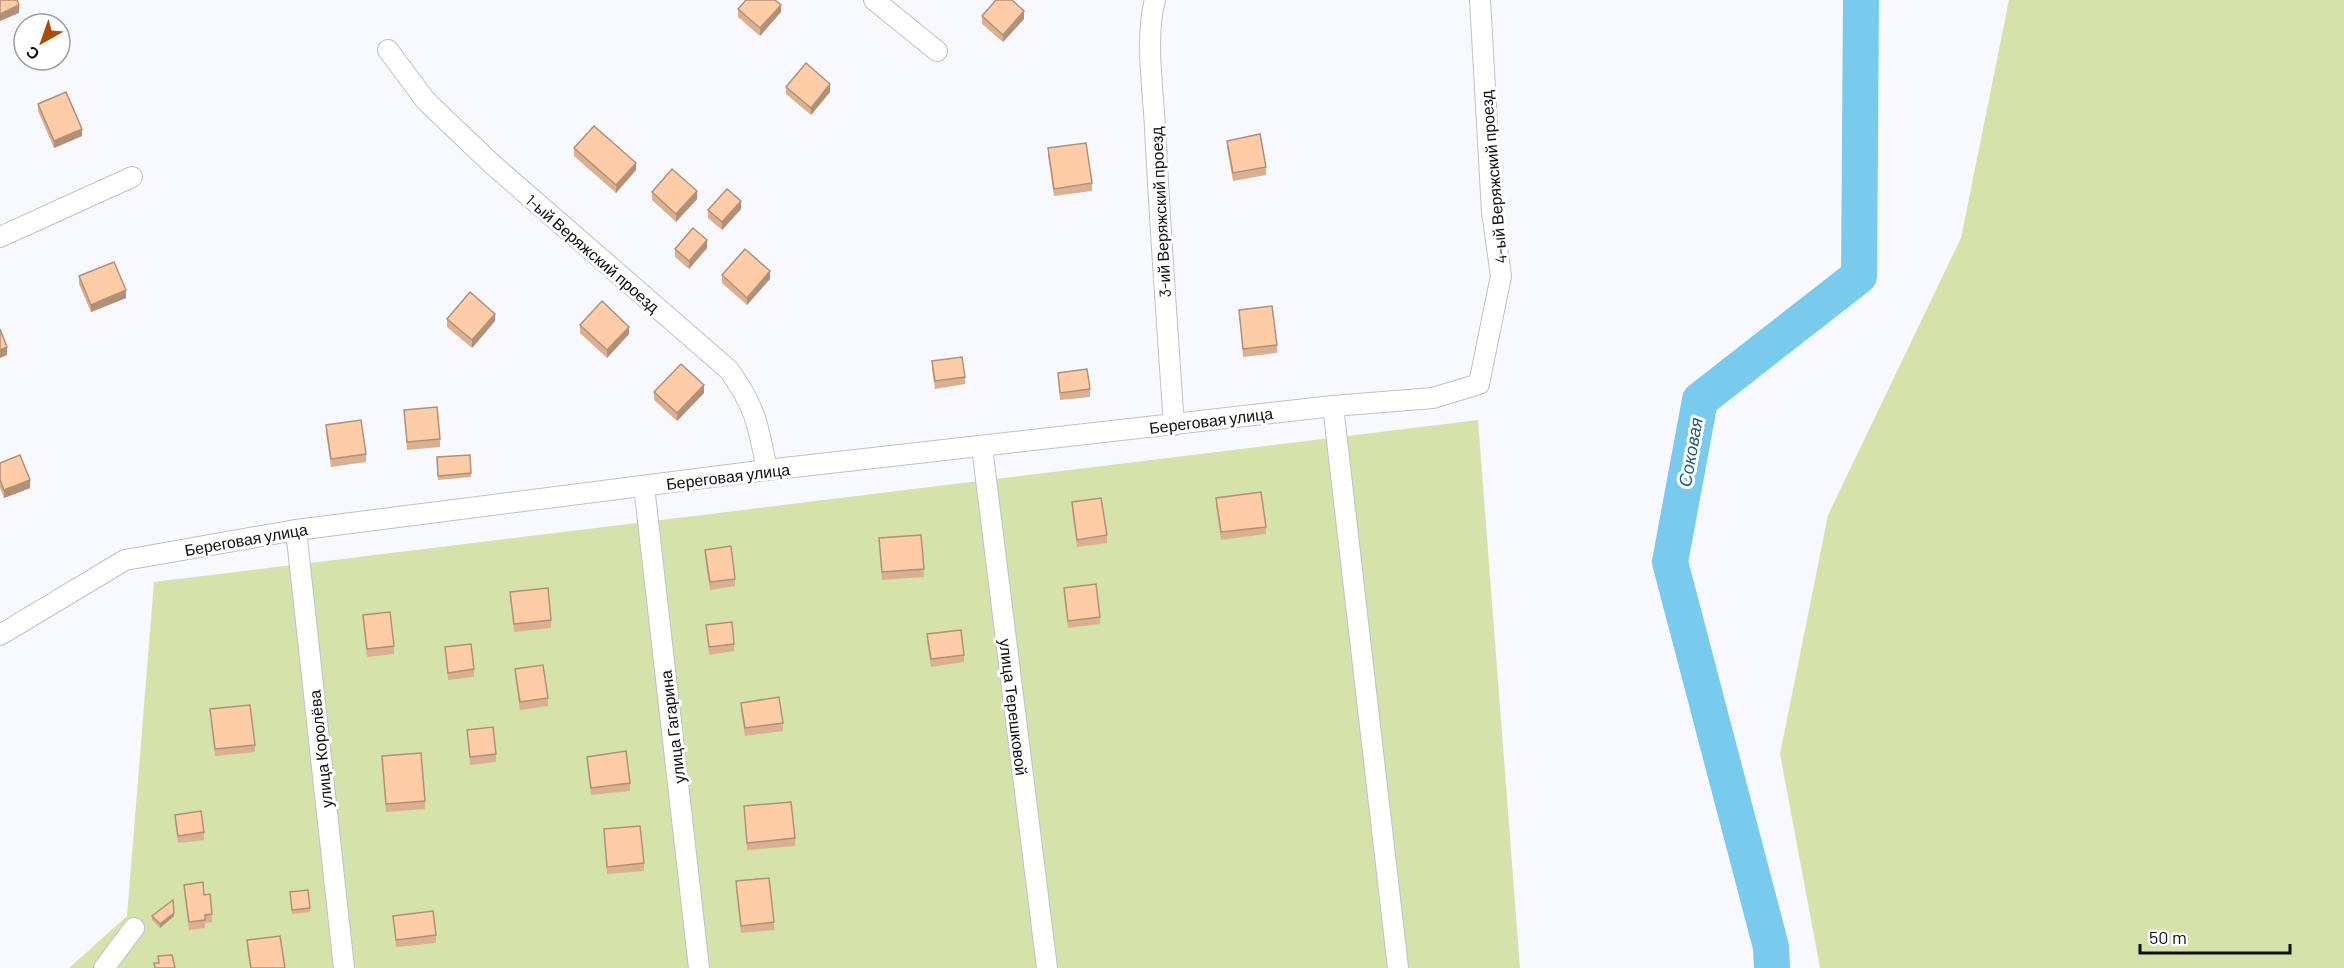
<svg xmlns="http://www.w3.org/2000/svg" width="2344" height="968" font-family="Barlow,sans-serif">
  <rect width="100%" height="100%" fill="#f8f9ff"/>
  <g fill="#d5e2aa">
    <polygon points="2009,0 2344,0 2344,968 1820,968 1780,754 1828,515 1961,238"/>
    <polygon points="1478,420 1520,968 69,968 127,916 154,582"/>
  </g>
  <g fill="none" stroke-linecap="round" stroke-linejoin="round">
    <polyline stroke="#79cbee" stroke-width="36" points="1772,968 1771,947 1670,562 1700,400 1859,276 1861,0"/>
    <defs>
      <g id="street">
        <polyline points="874,0 937,51"/>
        <path d="M1155,0c-10,37 -2,89 0,128 5,99 12,198 19,297"/>
        <path d="M388,50l38,51 66,63 237,206c27,38 29,55 38,100"/>
        <polyline points="0,237 132,177"/>
        <polyline points="1333,406 1398,968"/>
        <polyline points="982,447 1047,968"/>
        <polyline points="644,486 699,968"/>
        <polyline points="296,530 344,968"/>
        <polyline points="0,635 125,560 296,530 767,470 1333,406 1433,398 1479,384 1501,276 1492,212 1480,0"/>
        <polyline points="104,968 134,928"/>
      </g>
    </defs>
    <use href="#street" stroke="#bfc0ca" stroke-width="22"/>
    <use href="#street" stroke="#fff" stroke-width="20"/>
  </g>
  <g fill="#dab090">
    <polygon points="738,9 781,12 760,36 738,17"/>
    <polygon points="982,16 1024,19 1003,42 982,24"/>
    <polygon points="786,87 830,92 811,115 786,94"/>
    <polygon points="38,104 82,136 54,148 38,111"/>
    <polygon points="1227,141 1266,167 1266,175 1233,181 1227,148"/>
    <polygon points="574,148 636,170 616,193 574,156"/>
    <polygon points="1048,148 1092,183 1092,191 1054,196 1048,156"/>
    <polygon points="652,192 697,199 676,222 652,200"/>
    <polygon points="741,209 722,230 708,218 708,210"/>
    <polygon points="707,248 689,269 675,257 675,249"/>
    <polygon points="722,275 770,279 747,305 722,283"/>
    <polygon points="79,276 126,298 91,312 79,284"/>
    <polygon points="1239,310 1277,345 1277,353 1243,357"/>
    <polygon points="447,319 495,321 472,348 447,327"/>
    <polygon points="580,325 629,334 607,358 580,333"/>
    <polygon points="932,361 965,377 965,384 935,389 932,369"/>
    <polygon points="1058,373 1090,389 1090,397 1060,400"/>
    <polygon points="654,392 704,393 677,421 654,400"/>
    <polygon points="404,410 440,439 440,447 407,450"/>
    <polygon points="326,425 366,454 366,462 331,467 326,433"/>
    <polygon points="470,455 471,477 438,480 437,457"/>
    <polygon points="0,463 30,488 4,498 0,488"/>
    <polygon points="1216,498 1266,527 1266,534 1221,540 1216,506"/>
    <polygon points="1072,502 1107,535 1107,543 1077,547 1072,510"/>
    <polygon points="879,538 924,569 924,577 882,580"/>
    <polygon points="705,550 735,579 735,586 710,590 705,558"/>
    <polygon points="1064,588 1100,617 1100,624 1068,628 1064,596"/>
    <polygon points="510,592 551,620 551,628 514,632"/>
    <polygon points="363,615 394,646 394,654 367,657 363,623"/>
    <polygon points="706,625 734,644 734,651 709,655"/>
    <polygon points="927,634 964,655 964,662 931,667 927,642"/>
    <polygon points="445,647 474,669 474,677 448,680"/>
    <polygon points="515,669 548,698 548,706 520,710 515,677"/>
    <polygon points="741,703 783,723 783,731 745,736 741,711"/>
    <polygon points="210,709 255,745 255,752 215,756"/>
    <polygon points="467,730 496,754 496,762 470,765"/>
    <polygon points="382,756 425,801 425,809 386,812"/>
    <polygon points="587,757 630,783 630,791 591,795 587,764"/>
    <polygon points="744,806 795,838 795,846 747,850"/>
    <polygon points="175,815 204,832 204,840 178,843 175,822"/>
    <polygon points="604,829 644,863 644,871 607,874"/>
    <polygon points="736,881 774,922 774,930 741,933 736,889"/>
    <polygon points="184,885 204,895 212,914 212,922 205,923 205,928 189,930 184,892"/>
    <polygon points="290,892 310,908 310,912 292,914"/>
    <polygon points="152,916 174,916 160,928 152,920"/>
    <polygon points="393,916 436,935 436,943 396,947"/>
    <polygon points="247,940 285,968 250,968 247,948"/>
  </g>
  <g fill="#b29075">
    <polygon points="19,5 19,13 0,21 0,14"/>
    <polygon points="781,5 781,12 760,36 760,28"/>
    <polygon points="1024,11 1024,19 1003,42 1003,35"/>
    <polygon points="830,84 830,92 811,115 811,108"/>
    <polygon points="82,129 82,136 54,148 54,141"/>
    <polygon points="636,163 636,170 616,193 616,185"/>
    <polygon points="697,191 697,199 676,222 676,214"/>
    <polygon points="741,201 741,209 722,230 722,222"/>
    <polygon points="707,240 707,248 689,269 689,261"/>
    <polygon points="770,271 770,279 747,305 747,298"/>
    <polygon points="126,290 126,298 91,312 91,305"/>
    <polygon points="495,314 495,321 472,348 472,340"/>
    <polygon points="629,327 629,334 607,358 607,350"/>
    <polygon points="7,347 7,355 0,358 0,350"/>
    <polygon points="704,385 704,393 677,421 677,413"/>
    <polygon points="30,480 30,488 4,498 4,490"/>
    <polygon points="174,913 174,916 160,928 160,924"/>
  </g>
  <g fill="#fecda7" stroke="#b29075" stroke-width="1.5">
    <polygon points="0,0 17,0 19,5 0,14"/>
    <polygon points="746,0 775,0 781,5 760,28 738,9"/>
    <polygon points="996,0 1012,0 1024,11 1003,35 982,16"/>
    <polygon points="806,63 830,84 811,108 786,87"/>
    <polygon points="66,92 82,129 54,141 38,104"/>
    <polygon points="594,126 636,163 616,185 574,148"/>
    <polygon points="1260,134 1266,167 1233,173 1227,141"/>
    <polygon points="1086,143 1092,183 1054,189 1048,148"/>
    <polygon points="672,169 697,191 676,214 652,192"/>
    <polygon points="727,189 741,201 722,222 708,210"/>
    <polygon points="693,228 707,240 689,261 675,249"/>
    <polygon points="745,249 770,271 747,298 722,275"/>
    <polygon points="114,262 126,290 91,305 79,276"/>
    <polygon points="470,292 495,314 472,340 447,319"/>
    <polygon points="602,301 629,327 607,350 580,325"/>
    <polygon points="1272,306 1277,345 1243,349 1239,310"/>
    <polygon points="0,329 7,347 0,350"/>
    <polygon points="962,357 965,377 935,381 932,361"/>
    <polygon points="681,364 704,385 677,413 654,392"/>
    <polygon points="1087,369 1090,389 1060,393 1058,373"/>
    <polygon points="437,407 440,439 407,442 404,410"/>
    <polygon points="361,420 366,454 331,459 326,425"/>
    <polygon points="20,455 30,480 4,490 0,480 0,463"/>
    <polygon points="470,455 471,473 438,476 437,457"/>
    <polygon points="1261,492 1266,527 1221,532 1216,498"/>
    <polygon points="1101,498 1107,535 1077,540 1072,502"/>
    <polygon points="921,535 924,569 882,572 879,538"/>
    <polygon points="731,546 735,579 710,582 705,550"/>
    <polygon points="1096,584 1100,617 1068,621 1064,588"/>
    <polygon points="548,588 551,620 514,624 510,592"/>
    <polygon points="390,612 394,646 367,649 363,615"/>
    <polygon points="732,622 734,644 709,647 706,625"/>
    <polygon points="961,630 964,655 931,659 927,634"/>
    <polygon points="471,644 474,669 448,673 445,647"/>
    <polygon points="543,665 548,698 520,702 515,669"/>
    <polygon points="779,697 783,723 745,728 741,703"/>
    <polygon points="250,705 255,745 215,749 210,709"/>
    <polygon points="493,727 496,754 470,757 467,730"/>
    <polygon points="626,751 630,783 591,788 587,757"/>
    <polygon points="421,753 425,801 386,804 382,756"/>
    <polygon points="791,802 795,838 747,843 744,806"/>
    <polygon points="201,811 204,832 178,836 175,815"/>
    <polygon points="640,826 644,863 607,867 604,829"/>
    <polygon points="769,878 774,922 741,926 736,881"/>
    <polygon points="203,882 204,895 210,894 212,914 205,915 205,920 189,922 184,885"/>
    <polygon points="308,890 310,908 292,910 290,892"/>
    <polygon points="173,900 174,913 160,924 152,916"/>
    <polygon points="433,911 436,935 396,940 393,916"/>
    <polygon points="280,936 285,968 251,968 247,940"/>
    <polygon points="172,955 175,968 155,968 154,963 159,963 158,956"/>
  </g>
  <g text-anchor="middle" dominant-baseline="central" stroke-width="6" stroke-linejoin="round" paint-order="stroke">
    <g font-size="16" fill="#0d0e11" stroke="#fff">
      <text transform="translate(1493 177) rotate(-95)">4-ый Веряжский проезд</text>
      <text transform="translate(1160 212) rotate(-93)">3-ий Веряжский проезд</text>
      <text transform="translate(593 253) rotate(41)">1-ый Веряжский проезд</text>
      <text transform="translate(1211 420) rotate(-7)">Береговая улица</text>
      <text transform="translate(728 476) rotate(-7)">Береговая улица</text>
      <text transform="translate(246 539) rotate(-10)">Береговая улица</text>
      <text transform="translate(1014 707) rotate(83)">улица Терешковой</text>
      <text transform="translate(672 727) rotate(-97)">улица Гагарина</text>
      <text transform="translate(320 749) rotate(-96)">улица Королёва</text>
    </g>
    <g font-size="18" font-style="italic" fill="#1c5c75" stroke="#fff">
      <text transform="translate(1690 452) rotate(-80)">Соковая</text>
    </g>
  </g>
  <g transform="translate(42 42) rotate(220)"><circle r="28" fill="#ffffff" stroke="#9e9fa0" stroke-width="1.5"/>
  <path d="M0-4.5L10 22L0 15L-10 22Z" fill="#ac4c06"/>
  <text y="-9" font-size="16" font-weight="bold" text-anchor="middle" fill="#0d0e11">С</text>
  </g>
  <path d="M2140 944v9h150v-9" fill="none" stroke="#0d0e11" stroke-width="3"/>
  <text x="2149" y="944" font-size="18" fill="#0d0e11" stroke="#ffffff" stroke-width="4.5" paint-order="stroke">50 m</text>
</svg>
